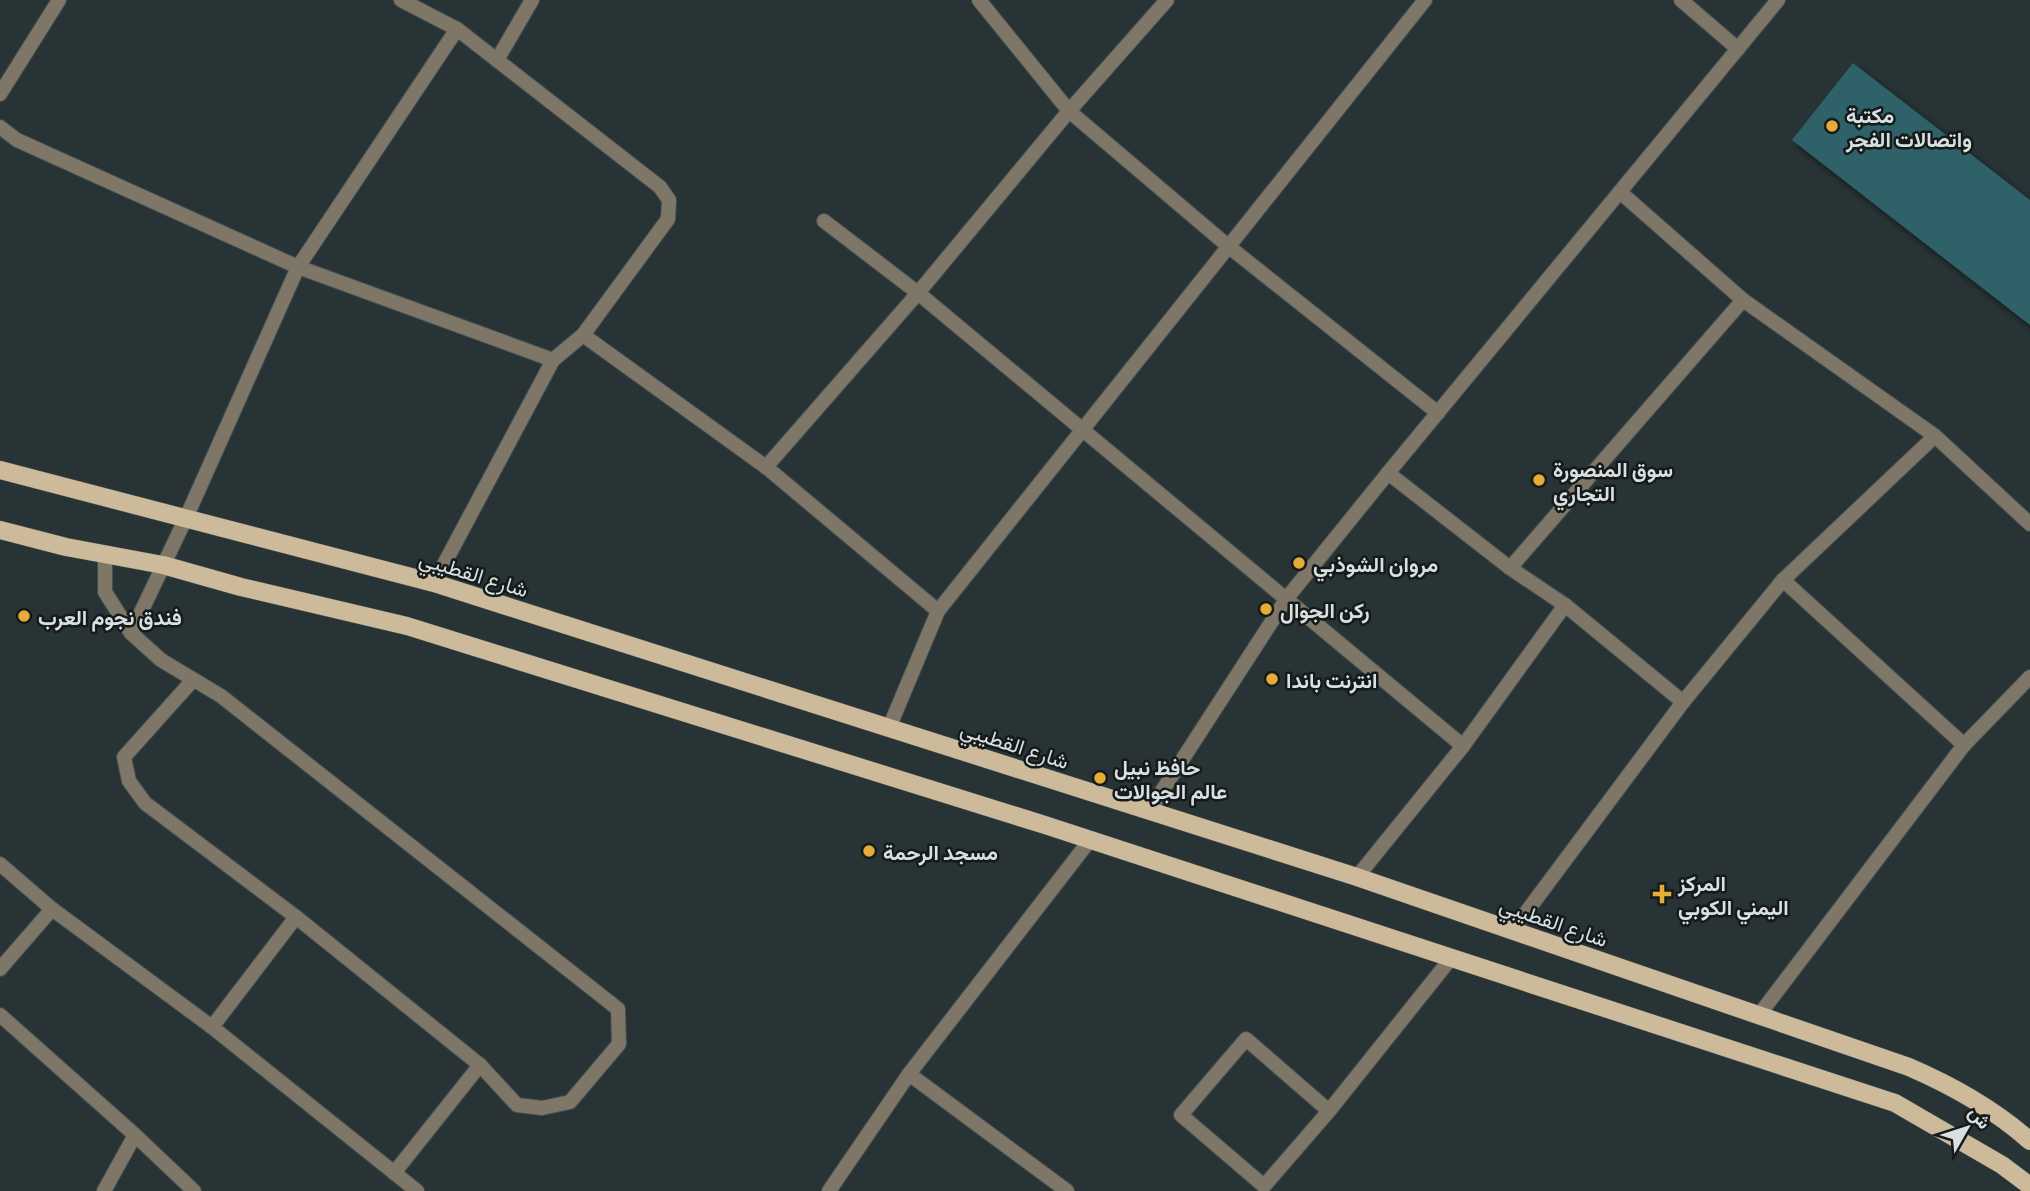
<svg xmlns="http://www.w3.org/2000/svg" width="2030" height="1191" font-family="Barlow,Vazirmatn,sans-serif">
  <defs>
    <filter id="shadow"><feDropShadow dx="6" dy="6" stdDeviation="3.5" flood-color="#0009"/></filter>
  </defs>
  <rect width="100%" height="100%" fill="#283335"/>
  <polygon fill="#2e6268" filter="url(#shadow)" points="1853,63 2030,200 2030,325 1792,140"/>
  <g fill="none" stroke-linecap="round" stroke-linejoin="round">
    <defs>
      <g id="minor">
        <polyline points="401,0 457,29 660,187 669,200 668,219 583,335 553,360 434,583"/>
        <polyline points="979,0 1069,111 1228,246 1438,413"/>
        <polyline points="1681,0 1738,49"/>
        <polyline points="497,60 532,0"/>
        <polyline points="0,94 59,0"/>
        <polyline points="0,127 17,140 298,267 553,360"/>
        <polyline points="1620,192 1743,300 1935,436 2030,524"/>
        <polyline points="824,221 918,293 1463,746"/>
        <polyline points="583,335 766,467 938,611"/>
        <polyline points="766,467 918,293 1069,111 1167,0"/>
        <polyline points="1388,473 1510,568 1565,605 1683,702"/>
        <polyline points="105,554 105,592 131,633 161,660 221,696 618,1009 619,1044 570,1102 542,1108 517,1105 480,1065 296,917 145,803 129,781 124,757 193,680"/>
        <polyline points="1510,568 1743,300"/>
        <polyline points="1783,580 1964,745"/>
        <polyline points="131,633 186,518 298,267 457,29"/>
        <polyline points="889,728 938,611 1425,0"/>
        <polyline points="1149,811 1287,598 1388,473 1778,0"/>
        <polyline points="0,864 52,909 212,1027 417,1191"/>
        <polyline points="1357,877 1463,746 1565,605"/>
        <polyline points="1513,930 1683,702 1783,580 1935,436"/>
        <polyline points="0,969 52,909"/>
        <polyline points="0,1015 135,1135 194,1191"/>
        <polyline points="1759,1015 1964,745 2030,677"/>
        <polyline points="212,1027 296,917"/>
        <polyline points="909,1074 1067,1191"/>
        <polyline points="1329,1111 1246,1039 1181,1115 1264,1186 1329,1111 1452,957"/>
        <polyline points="394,1173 480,1065"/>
        <polyline points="104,1191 135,1135"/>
        <polyline points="829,1191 909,1074 1090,840"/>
      </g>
      <g id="primary">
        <path d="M0,470l434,113 923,294 552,190c44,19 85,42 121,74"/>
        <polyline points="0,530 66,547 163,565 241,587 407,626 1045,825 1895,1103 2002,1165 2030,1186"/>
      </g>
    </defs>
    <use href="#minor" stroke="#444f51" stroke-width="16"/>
    <use href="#primary" stroke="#444f51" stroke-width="19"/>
    <use href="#minor" stroke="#7e7666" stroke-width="14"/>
    <use href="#primary" stroke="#ccba9a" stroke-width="18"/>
  </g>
  <g fill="#e5ad35" stroke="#151a1b" stroke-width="2.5">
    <circle cx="1832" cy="126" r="7"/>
    <circle cx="1539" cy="480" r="7"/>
    <circle cx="1299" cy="563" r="7"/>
    <circle cx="1266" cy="609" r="7"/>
    <circle cx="24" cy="616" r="7"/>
    <circle cx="1272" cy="679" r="7"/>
    <circle cx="1100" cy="778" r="7"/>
    <circle cx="869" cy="851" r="7"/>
    <path d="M1658.5 883.5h7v7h7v7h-7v7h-7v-7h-7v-7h7z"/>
  </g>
  <g text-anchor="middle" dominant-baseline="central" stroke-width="5" stroke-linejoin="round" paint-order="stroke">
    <g font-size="21" font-weight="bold" fill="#d9e0e1" stroke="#151a1b" text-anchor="start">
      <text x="1846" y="114">مكتبة<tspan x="1846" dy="24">واتصالات الفجر</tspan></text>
      <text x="1553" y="468">سوق المنصورة<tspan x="1553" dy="24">التجاري</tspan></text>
      <text x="1313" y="563">مروان الشوذبي</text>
      <text x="1280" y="609">ركن الجوال</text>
      <text x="38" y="616">فندق نجوم العرب</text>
      <text x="1286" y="679">انترنت باندا</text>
      <text x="1114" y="766">حافظ نبيل<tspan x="1114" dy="24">عالم الجوالات</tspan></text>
      <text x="883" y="851">مسجد الرحمة</text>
      <text x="1678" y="882">المركز<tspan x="1678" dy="24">اليمني الكوبي</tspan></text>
    </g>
    <g font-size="21" fill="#d9e0e1" stroke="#151a1b">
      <text transform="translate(474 573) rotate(17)">شارع القطيبي</text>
      <text transform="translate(1015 744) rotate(18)">شارع القطيبي</text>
      <text transform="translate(1554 921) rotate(19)">شارع القطيبي</text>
    </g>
  </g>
  <g transform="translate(1967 1128) rotate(51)" stroke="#151a1b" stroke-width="5" paint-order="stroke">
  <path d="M0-5L12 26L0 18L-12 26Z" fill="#d9e0e1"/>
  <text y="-10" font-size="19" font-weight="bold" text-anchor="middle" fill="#d9e0e1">ش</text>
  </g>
</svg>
